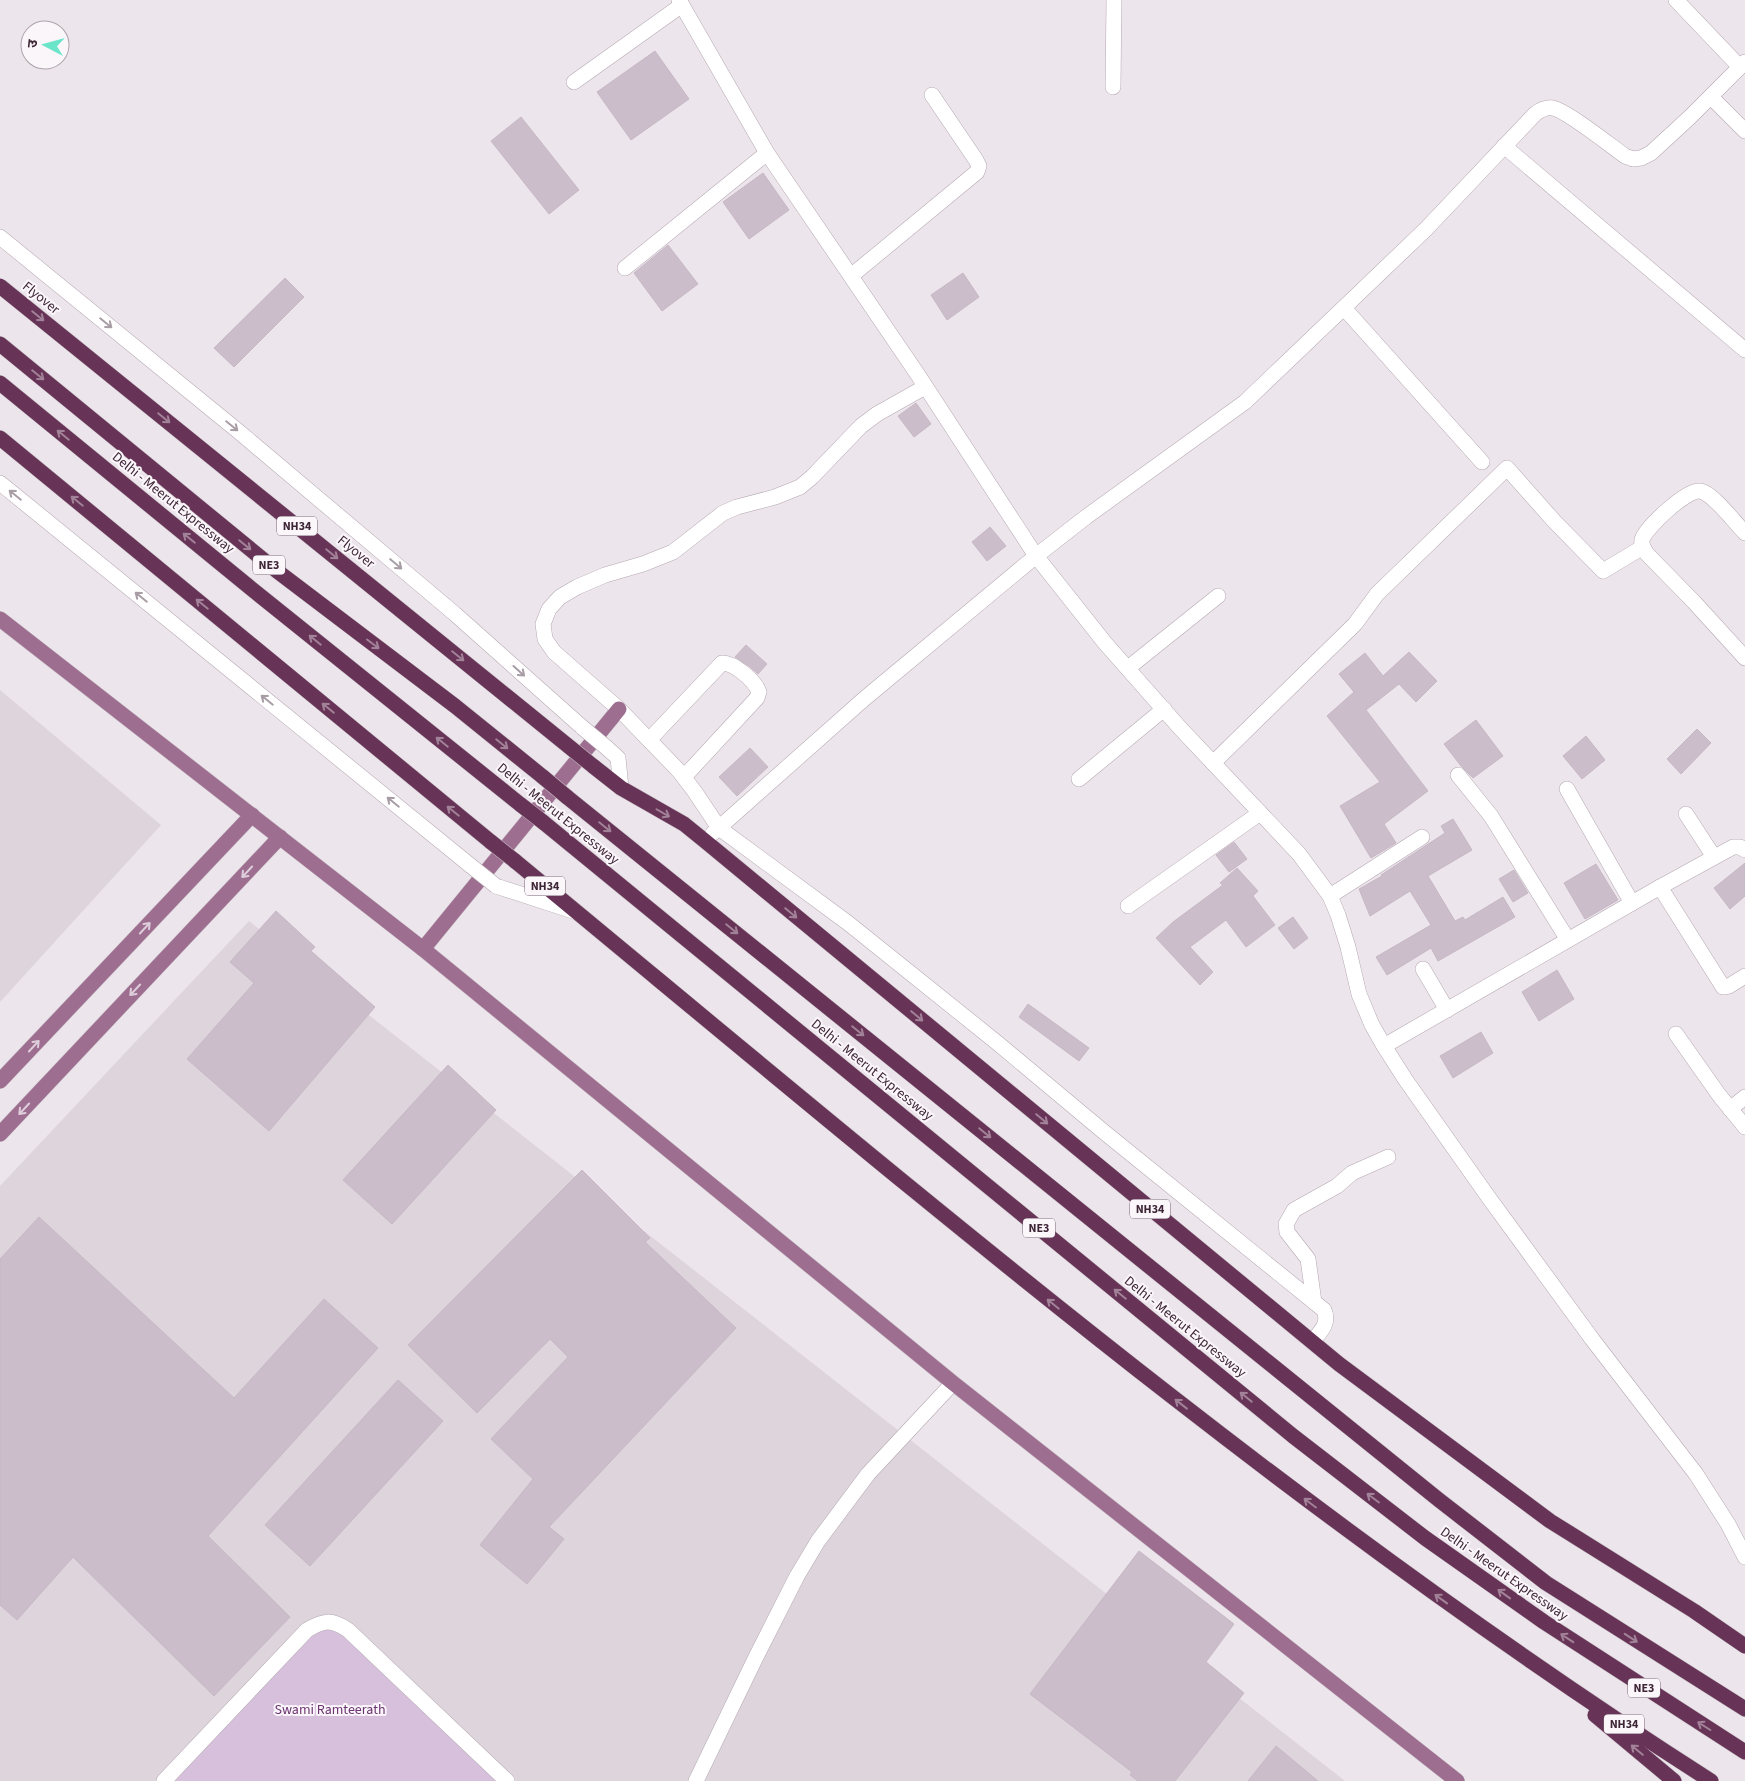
<svg xmlns="http://www.w3.org/2000/svg" width="1745" height="1781" font-family="'Source Sans 3','Noto Sans Devanagari',sans-serif">
  <rect width="100%" height="100%" fill="#ede5ec"/>
  <g fill="#ddd4dc">
    <polygon points="0,690 161,825 0,1002"/>
    <polygon points="249,921 1345,1781 0,1781 0,1186"/>
  </g>
  <polygon fill="#d6c0dc" points="336,1622 507,1781 169,1781 307,1630"/>
  <g fill="#cbbeca" stroke="#c6b8c5">
    <polygon points="655,51 689,99 631,140 597,92"/>
    <polygon points="521,117 579,190 549,214 491,141"/>
    <polygon points="763,173 789,210 749,239 723,202"/>
    <polygon points="668,245 698,284 662,311 634,273"/>
    <polygon points="963,273 979,297 947,320 931,295"/>
    <polygon points="285,278 304,297 234,367 214,348"/>
    <polygon points="916,403 931,424 914,437 898,416"/>
    <polygon points="990,527 1006,546 987,561 972,542"/>
    <polygon points="746,645 767,664 758,674 749,666 735,657"/>
    <polygon points="1409,652 1437,681 1416,702 1399,684 1366,710 1428,791 1384,824 1396,843 1371,858 1340,806 1380,782 1327,716 1354,692 1339,674 1365,653 1383,676"/>
    <polygon points="1476,720 1503,756 1473,778 1461,766 1444,744"/>
    <polygon points="1697,729 1711,743 1681,774 1667,759"/>
    <polygon points="1586,736 1605,760 1582,779 1563,756"/>
    <polygon points="750,748 768,767 737,796 719,777"/>
    <polygon points="1453,819 1472,850 1428,876 1455,921 1463,917 1465,920 1503,897 1515,917 1438,961 1431,948 1387,975 1376,957 1431,925 1410,891 1370,916 1359,889 1382,876 1381,875 1445,833 1441,826"/>
    <polygon points="1234,842 1247,859 1229,872 1216,855"/>
    <polygon points="1745,863 1745,896 1730,909 1714,888"/>
    <polygon points="1596,864 1618,900 1585,919 1564,883"/>
    <polygon points="1237,868 1258,891 1253,896 1275,925 1246,947 1226,920 1190,947 1213,972 1200,985 1156,938 1173,922 1223,885 1220,883"/>
    <polygon points="1514,870 1528,893 1513,902 1499,879"/>
    <polygon points="276,911 315,947 311,951 375,1007 269,1131 187,1059 254,983 230,962"/>
    <polygon points="1293,917 1308,938 1294,949 1278,928"/>
    <polygon points="1557,970 1574,999 1539,1021 1522,992"/>
    <polygon points="1028,1004 1089,1048 1079,1061 1019,1017"/>
    <polygon points="1481,1032 1493,1053 1453,1078 1440,1056"/>
    <polygon points="448,1065 496,1110 392,1224 343,1180"/>
    <polygon points="582,1170 650,1238 645,1242 736,1328 549,1527 564,1539 527,1584 480,1545 533,1479 491,1439 568,1357 550,1339 477,1413 408,1345"/>
    <polygon points="39,1217 234,1398 324,1299 378,1348 208,1536 290,1617 214,1696 73,1557 17,1620 0,1605 0,1259"/>
    <polygon points="398,1380 443,1421 310,1566 265,1525"/>
    <polygon points="1139,1551 1234,1624 1206,1662 1244,1693 1175,1781 1138,1781 1130,1775 1132,1772 1030,1694"/>
    <polygon points="1276,1746 1318,1781 1248,1781"/>
  </g>
  <g fill="none" stroke-linecap="round" stroke-linejoin="round">
    <defs>
      <g id="minor">
        <polyline points="679,0 767,153 918,375 1036,556 1105,643 1180,728 1299,854 1330,896 1338,915 1348,947 1359,994 1372,1025 1384,1046 1405,1079 1489,1198 1592,1339 1696,1474 1728,1524 1745,1557"/>
        <polyline points="1676,0 1740,67"/>
        <polyline points="574,82 682,5"/>
        <polyline points="1113,87 1114,0"/>
        <polyline points="1711,97 1745,131"/>
        <polyline points="1504,146 1745,350"/>
        <polyline points="0,237 238,431 455,614 583,728"/>
        <polyline points="625,268 767,153"/>
        <polyline points="851,276 977,172 979,166 976,160 932,95"/>
        <polyline points="1344,308 1482,462"/>
        <path d="M925,387l-48,27 -16,12 -49,51 -12,10 -25,10 -38,10 -14,6 -50,39 -30,12 -38,11 -28,12 -17,10 -11,12 -6,15 2,15 9,13 65,57 60,62 16,21 24,36 129,95 147,118 109,91 220,178c6,14 -4,22 -12,32"/>
        <polyline points="0,483 471,866"/>
        <path d="M1745,533c-10,-10 -32,-40 -45,-42 -13,-2 -55,37 -58,49 -1,5 2,9 5,14l47,48 51,56"/>
        <polyline points="1128,668 1218,596"/>
        <path d="M649,740l73,-77c13,0 33,18 37,29l-2,6 -73,79"/>
        <polyline points="607,748 618,758 621,788"/>
        <polyline points="1213,763 1355,624 1377,594 1507,468 1554,521 1603,571 1643,547"/>
        <polyline points="1458,775 1491,816 1568,940"/>
        <polyline points="1079,779 1164,709"/>
        <polyline points="1567,789 1632,903"/>
        <polyline points="1686,814 1714,857"/>
        <path d="M713,833l151,-134 172,-143 50,-39 159,-115 181,-173 109,-115c5,-4 10,-7 18,-6 14,3 58,38 72,48l8,3 8,-1 10,-5 39,-36 55,-55"/>
        <polyline points="496,886 576,912"/>
        <polyline points="1660,887 1733,847 1740,847 1745,850"/>
        <polyline points="1330,896 1422,837"/>
        <polyline points="1128,906 1260,813"/>
        <polyline points="1423,969 1447,1010"/>
        <polyline points="1676,1034 1719,1095 1745,1127"/>
        <polyline points="1384,1046 1660,887 1723,987 1729,986 1745,976"/>
        <polyline points="1730,1109 1745,1097"/>
        <polyline points="1314,1302 1308,1259 1287,1232 1286,1224 1294,1210 1337,1186 1352,1173 1388,1157"/>
        <path d="M164,1781l143,-151c17,-10 24,-11 41,0l159,151"/>
        <polyline points="696,1781 755,1659 797,1576 818,1541 868,1474 953,1383"/>
      </g>
      <g id="major">
        <polyline points="0,619 423,949 953,1383 1457,1781"/>
        <polyline points="423,949 619,709"/>
        <polyline points="0,1081 252,815"/>
        <polyline points="0,1134 280,837"/>
      </g>
      <g id="highway">
        <polyline points="0,344 277,571 455,706 543,777"/>
        <polyline points="0,383 253,590 521,805"/>
        <polyline points="0,438 491,842"/>
        <polyline points="593,766 621,788 684,824 705,841 1339,1364 1550,1521 1694,1611 1745,1646"/>
        <polyline points="567,797 1439,1500 1546,1583 1745,1709"/>
        <polyline points="543,822 1293,1436 1425,1538 1544,1622 1745,1752"/>
        <path d="M515,861c388,320 771,649 1196,920"/>
        <polyline points="1595,1715 1674,1781"/>
      </g>
    </defs>
    <use href="#minor" stroke="#b5a8b2" stroke-width="16"/>
    <use href="#major" stroke="#c9c2c7" stroke-width="16"/>
    <use href="#highway" stroke="#c9c2c7" stroke-width="16"/>
    <use href="#minor" stroke="#fff" stroke-width="15"/>
    <use href="#major" stroke="#9e6e91" stroke-width="15"/>
    <use href="#highway" stroke="#673457" stroke-width="15"/>
    <defs>
      <g id="minor-bridge">
        <polyline points="583,728 607,748"/>
        <polyline points="471,866 496,886"/>
      </g>
      <g id="highway-bridge">
        <polyline points="0,286 593,766"/>
        <polyline points="543,777 567,797"/>
        <polyline points="521,805 543,822"/>
        <polyline points="491,842 515,861"/>
      </g>
    </defs>
    <use href="#minor-bridge" stroke="#b5a8b2" stroke-width="16" stroke-linecap="butt"/>
    <use href="#highway-bridge" stroke="#c9c2c7" stroke-width="16" stroke-linecap="butt"/>
    <use href="#minor-bridge" stroke="#fff" stroke-width="15"/>
    <use href="#highway-bridge" stroke="#673457" stroke-width="15"/>
  </g>
  <defs><path id="oneway-shaft" d="M-6 0H5M1.5-3L5.5 0L1.5 3" fill="none" stroke-width="1.6" stroke-linecap="round" stroke-linejoin="round" transform="scale(1.25)"/></defs>
  <g stroke="#a28298">
    <use href="#oneway-shaft" transform="translate(38 316) rotate(39)"/>
    <use href="#oneway-shaft" transform="translate(38 375) rotate(39)"/>
    <use href="#oneway-shaft" transform="translate(164 418) rotate(39)"/>
    <use href="#oneway-shaft" transform="translate(63 435) rotate(-141)"/>
    <use href="#oneway-shaft" transform="translate(77 501) rotate(-141)"/>
    <use href="#oneway-shaft" transform="translate(189 538) rotate(-141)"/>
    <use href="#oneway-shaft" transform="translate(245 545) rotate(39)"/>
    <use href="#oneway-shaft" transform="translate(332 554) rotate(39)"/>
    <use href="#oneway-shaft" transform="translate(202 604) rotate(-141)"/>
    <use href="#oneway-shaft" transform="translate(315 640) rotate(-141)"/>
    <use href="#oneway-shaft" transform="translate(373 644) rotate(37)"/>
    <use href="#oneway-shaft" transform="translate(458 656) rotate(39)"/>
    <use href="#oneway-shaft" transform="translate(328 708) rotate(-141)"/>
    <use href="#oneway-shaft" transform="translate(442 742) rotate(-141)"/>
    <use href="#oneway-shaft" transform="translate(502 744) rotate(39)"/>
    <use href="#oneway-shaft" transform="translate(453 811) rotate(-141)"/>
    <use href="#oneway-shaft" transform="translate(663 813) rotate(30)"/>
    <use href="#oneway-shaft" transform="translate(605 827) rotate(39)"/>
    <use href="#oneway-shaft" transform="translate(791 913) rotate(40)"/>
    <use href="#oneway-shaft" transform="translate(732 929) rotate(39)"/>
    <use href="#oneway-shaft" transform="translate(917 1016) rotate(40)"/>
    <use href="#oneway-shaft" transform="translate(858 1031) rotate(39)"/>
    <use href="#oneway-shaft" transform="translate(1042 1119) rotate(40)"/>
    <use href="#oneway-shaft" transform="translate(985 1133) rotate(39)"/>
    <use href="#oneway-shaft" transform="translate(1120 1294) rotate(-141)"/>
    <use href="#oneway-shaft" transform="translate(1053 1304) rotate(-141)"/>
    <use href="#oneway-shaft" transform="translate(1246 1397) rotate(-141)"/>
    <use href="#oneway-shaft" transform="translate(1181 1404) rotate(-142)"/>
    <use href="#oneway-shaft" transform="translate(1373 1498) rotate(-143)"/>
    <use href="#oneway-shaft" transform="translate(1310 1503) rotate(-143)"/>
    <use href="#oneway-shaft" transform="translate(1504 1594) rotate(-144)"/>
    <use href="#oneway-shaft" transform="translate(1441 1599) rotate(-144)"/>
    <use href="#oneway-shaft" transform="translate(1567 1638) rotate(-147)"/>
    <use href="#oneway-shaft" transform="translate(1631 1638) rotate(33)"/>
    <use href="#oneway-shaft" transform="translate(1704 1726) rotate(-148)"/>
    <use href="#oneway-shaft" transform="translate(1637 1750) rotate(-140)"/>
  </g>
  <g stroke="#a89da5">
    <use href="#oneway-shaft" transform="translate(106 323) rotate(39)"/>
    <use href="#oneway-shaft" transform="translate(232 426) rotate(39)"/>
    <use href="#oneway-shaft" transform="translate(15 495) rotate(-141)"/>
    <use href="#oneway-shaft" transform="translate(396 564) rotate(40)"/>
    <use href="#oneway-shaft" transform="translate(141 597) rotate(-141)"/>
    <use href="#oneway-shaft" transform="translate(519 671) rotate(42)"/>
    <use href="#oneway-shaft" transform="translate(267 700) rotate(-141)"/>
    <use href="#oneway-shaft" transform="translate(393 802) rotate(-141)"/>
  </g>
  <g stroke="#decdda">
    <use href="#oneway-shaft" transform="translate(247 872) rotate(133)"/>
    <use href="#oneway-shaft" transform="translate(145 928) rotate(-47)"/>
    <use href="#oneway-shaft" transform="translate(135 990) rotate(133)"/>
    <use href="#oneway-shaft" transform="translate(34 1046) rotate(-47)"/>
    <use href="#oneway-shaft" transform="translate(24 1109) rotate(133)"/>
  </g>
  <g text-anchor="middle" dominant-baseline="central" stroke-width="4" stroke-linejoin="round" paint-order="stroke">
    <g fill="#faf6fa" stroke="#766472" stroke-width="1">
      <rect x="277" y="516.5" width="40" height="19" rx="4"/>
      <rect x="253" y="555.5" width="32" height="19" rx="4"/>
      <rect x="525" y="876.5" width="40" height="19" rx="4"/>
      <rect x="1130" y="1199.5" width="40" height="19" rx="4"/>
      <rect x="1023" y="1218.5" width="32" height="19" rx="4"/>
      <rect x="1628" y="1678.5" width="32" height="19" rx="4"/>
      <rect x="1604" y="1714.5" width="40" height="19" rx="4"/>
    </g>
    <g font-size="12" font-weight="bold" fill="#3e2637">
      <text x="297" y="526">NH34</text>
      <text x="269" y="565">NE3</text>
      <text x="545" y="886">NH34</text>
      <text x="1150" y="1209">NH34</text>
      <text x="1039" y="1228">NE3</text>
      <text x="1644" y="1688">NE3</text>
      <text x="1624" y="1724">NH34</text>
    </g>
    <g font-size="14" fill="#3e2637" stroke="#faf6fa">
      <text transform="translate(41 298) rotate(39)">Flyover</text>
      <text transform="translate(173 503) rotate(39)">Delhi - Meerut Expressway</text>
      <text transform="translate(356 552) rotate(39)">Flyover</text>
      <text transform="translate(558 814) rotate(39)">Delhi - Meerut Expressway</text>
      <text transform="translate(872 1070) rotate(39)">Delhi - Meerut Expressway</text>
      <text transform="translate(1185 1327) rotate(39)">Delhi - Meerut Expressway</text>
      <text transform="translate(1504 1574) rotate(35)">Delhi - Meerut Expressway</text>
    </g>
    <g font-size="14" fill="#6c3471" stroke="#faf6fa">
      <text x="330" y="1710">Swami Ramteerath</text>
    </g>
  </g>
  <g transform="translate(45 45) rotate(276)"><circle r="24" fill="#faf6fa" stroke="#afa3ac"/>
  <path d="M0-4L9 19L0 12L-9 19Z" fill="#6be5ca"/>
  <text y="-8" font-size="14" font-weight="bold" text-anchor="middle" fill="#3e2637">उ</text>
  </g>
</svg>
